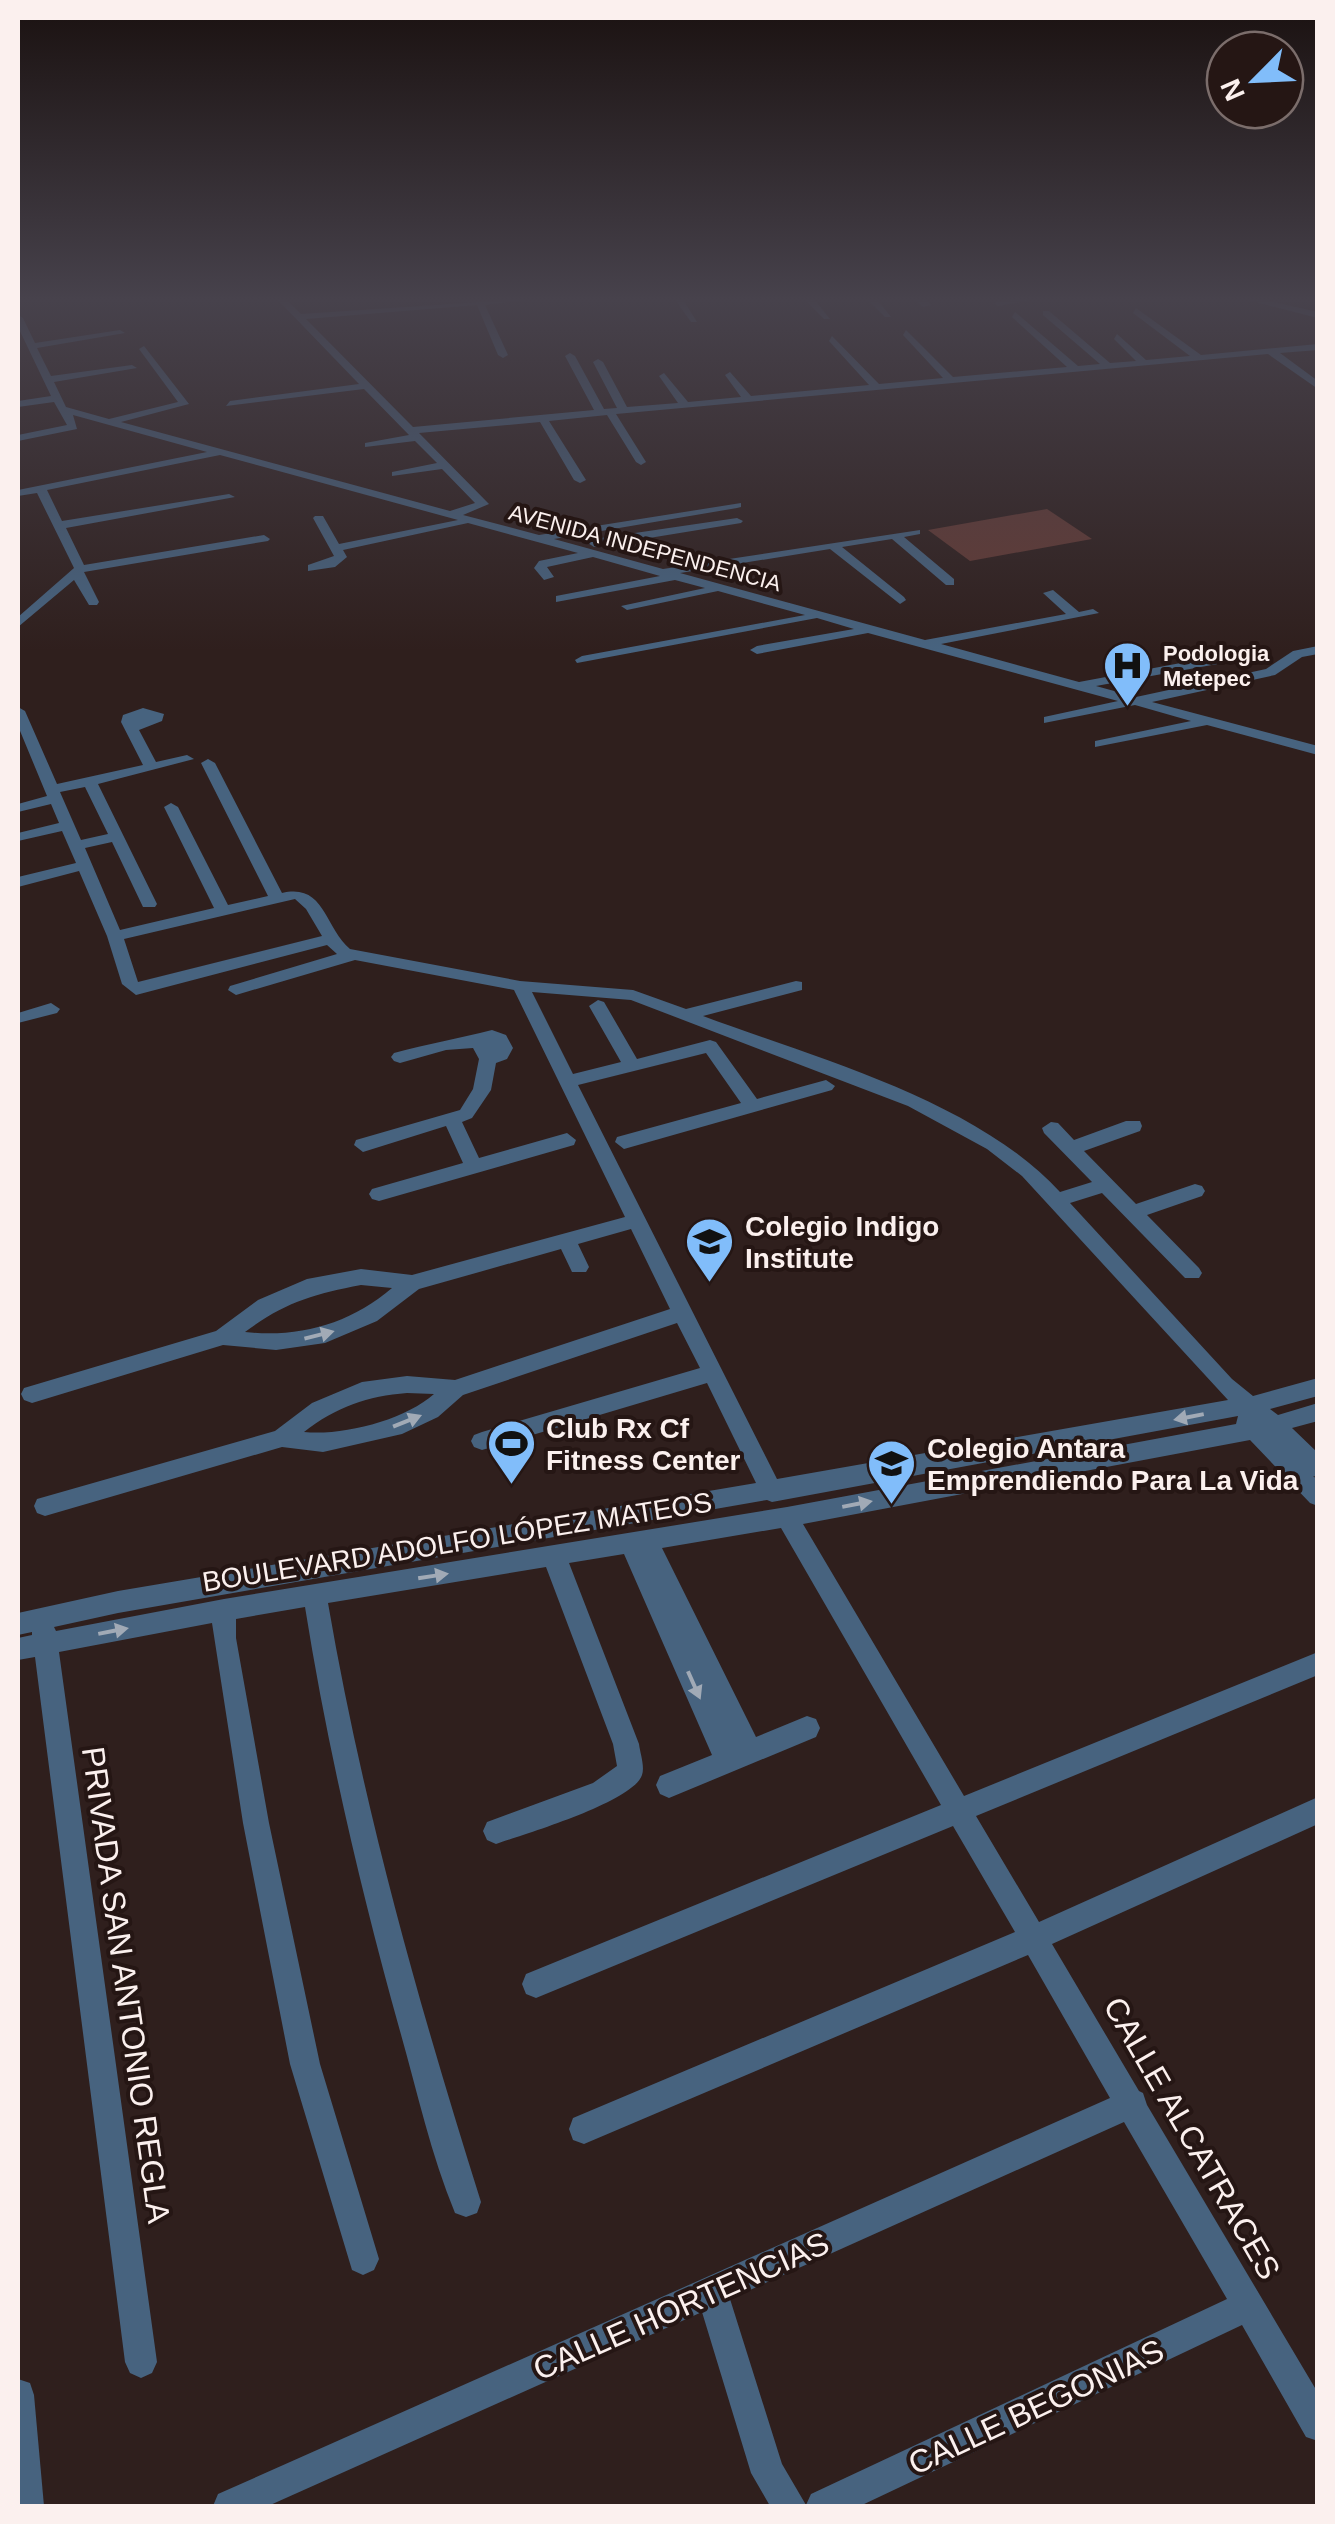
<svg xmlns="http://www.w3.org/2000/svg" width="1335" height="2524" font-family="Arial,sans-serif">
  <rect width="100%" height="100%" fill="#2f1f1d"/>
  <polygon fill="#633a34" points="1047,509 1092,539 970,561 928,530"/>
  <g fill="none" stroke-linecap="round" stroke-linejoin="round">
    <g fill="#47637f" fill-rule="evenodd">
      <polygon points="276,298 285,298 301,314 540,298 485,305 508,355 503,358 498,355 477,305 306,319 413,427 594,410 565,356 570,353 575,356 604,409 617,408 593,362 598,359 603,362 627,407 678,403 659,376 664,373 688,402 741,397 725,375 730,372 751,396 869,385 829,341 832,336 879,384 943,378 903,335 906,330 953,377 1067,367 1012,317 1015,312 1078,366 1100,364 1043,315 1043,311 1049,311 1110,363 1136,361 1114,339 1117,334 1146,360 1190,356 1133,313 1136,308 1201,355 1318,344 1318,350 1280,353 1318,381 1318,389 1268,354 616,414 646,462 641,465 636,462 607,415 549,421 586,480 580,483 574,480 540,422 419,433 489,504 463,515 539,535 741,503 741,507 737,508 554,539 663,569 920,530 920,534 904,537 954,579 954,585 946,585 892,539 842,547 904,597 906,600 900,604 830,549 680,573 925,640 1066,614 1043,593 1053,590 1079,612 1093,609 1099,613 941,644 1079,682 1245,651 1252,655 1245,659 1096,686 1136,697 1266,669 1293,651 1318,646 1318,654 1302,657 1275,675 1152,702 1318,746 1318,755 1207,725 1095,747 1095,741 1191,721 1135,705 1044,723 1044,717 1118,701 868,633 757,654 750,650 757,646 854,629 817,618 577,663 575,660 582,656 805,615 718,591 627,610 621,606 705,588 675,580 556,602 556,596 660,576 593,557 547,567 554,577 544,580 534,568 539,561 578,553 468,523 343,550 347,557 335,567 308,571 308,565 334,556 313,518 315,516 323,516 339,544 458,520 220,455 47,490 62,521 229,494 235,497 66,528 84,565 264,535 270,539 268,541 84,572 99,602 97,605 89,605 74,580 18,627 18,617 74,568 37,493 18,496 18,490 207,452 73,415 77,429 18,441 18,435 67,425 54,402 18,407 18,401 51,396 18,327 18,315 23,318 35,343 120,330 125,333 37,348 51,376 132,365 137,368 54,382 66,407 109,419 178,402 139,349 144,346 189,404 121,422 450,511 475,503 442,469 392,476 392,472 437,463 415,441 365,447 365,443 409,435 364,389 226,406 230,401 359,384"/>
      <polygon points="674,298 682,298 697,322 691,322"/>
      <polygon points="803,298 813,298 830,319 824,319"/>
      <polygon points="866,298 876,298 891,317 885,317"/>
      <polygon points="914,298 924,298 931,305 923,307"/>
      <polygon points="1021,298 1031,300 998,306 993,303"/>
      <polygon points="1239,298 1255,298 1318,312 1318,318"/>
      <polygon points="737,518 743,521 741,523 594,547 588,543 594,539"/>
      <path d="M18,707l7,4 32,73 86,-19 -22,-43 2,-7 20,-7 21,6 -2,7 -23,9 17,32 31,-7 7,4 -96,25 59,120 -2,3h-12l-31,-65 -27,6 35,82 94,-22 -50,-101 7,-4 7,4 50,98 40,-9 -67,-133 7,-4 7,4 67,130c43,-10 42,34 68,56l170,32 113,9 53,19 110,-28 6,1v8l-99,26c116,43 272,84 357,176l32,-10 -48,-49 -2,-5 9,-6 7,1 16,17 52,-19h14l2,5 -2,5 -56,20 52,53 59,-20 7,2 3,5 -3,5 -55,19 52,53 3,5 -3,5h-14l-83,-85 -32,10 162,176 21,17 65,-18v18l-48,13 8,6 40,-12v18l-26,7 26,25v24l-5,-1 5,4v26l-8,-3 -60,-63 -447,84 161,272 354,-144v23l-342,141 63,106 279,-125v27l-266,120 87,147 4,2 4,12 171,288v48l-12,-4 -64,-112 -382,181h-90l-19,-33 -49,-161 -434,194h-55l5,-12 892,-396 -82,-143 -444,189 -11,-4 -4,-11 4,-11 442,-186 -62,-106 -417,172 -10,-4 -4,-10 4,-10 415,-169 -160,-277 -119,20 94,189 51,-21 9,3 4,9 -4,9 -147,61 -9,-4 -4,-9 4,-9 52,-21 -88,-201 -55,9 70,181c1,9 6,22 3,31 -9,27 -117,59 -146,69l-9,-4 -4,-9 4,-9 106,-39 24,-17 -4,-22 -67,-177 -218,36c35,204 91,402 153,599l-4,11 -11,4 -11,-4c-24,-58 -38,-122 -55,-182 -39,-140 -72,-280 -95,-424l-69,12v19l33,185 51,241 59,195 -5,11 -11,5 -11,-5 -62,-206 -47,-241 -31,-200 -153,29 98,710 -5,11 -11,5 -11,-5 -5,-11 -90,-705 -17,3v-22l14,-3v-3l-14,3v-22l100,-22 638,-108 -49,-100 -225,67 -8,-3 -3,-6 3,-6 8,-3 218,-64 -23,-45 -214,72 -25,22 -36,17 -79,18 -41,-5 -237,69 -8,-3 -3,-7 3,-7 238,-68 37,-28 50,-21 45,-6 48,4 215,-71 -39,-80 -53,15 11,23 -3,5h-14l-11,-23 -142,40 -42,32 -52,22 -49,7 -53,-5 -191,58 -8,-3 -3,-6 3,-6 192,-57 42,-31 49,-21 54,-10 51,6 213,-58 -111,-227 -159,-30 -119,35 -8,-5 2,-4 107,-32 -10,-9 -191,50 -14,-11 -15,-48 -28,-65 -61,16v-10l58,-14 -14,-32 -44,10v-8l41,-10 -8,-19 -33,8v-8l29,-8 -29,-70zM85,787l23,47 -27,6 -21,-48zM295,899l11,10 16,27 -184,46 -14,-43zM532,992l99,8 277,106 79,43 35,27 206,224 -451,79 -199,-394 128,-32 35,50 -124,34 -2,5 9,7 208,-59 3,-4 -9,-6 -69,19 -41,-57 -6,-2 -73,19 -33,-57 -6,-2 -9,6 32,56 -48,12zM361,1285l31,3c-42,36 -93,50 -147,44 39,-29 68,-38 116,-47zM407,1393l27,1c-29,26 -91,42 -130,38 32,-25 64,-36 103,-39zM1238,1416l-2,8 -449,83 -563,92 -168,32 -2,-4 64,-14 649,-113 5,2zM1124,2122l103,177 -416,195 -5,11 -24,-41 -52,-165z"/>
      <polygon points="51,1003 60,1009 57,1013 18,1023 18,1013"/>
      <path d="M492,1030l14,5 7,13 -6,11 -11,4 -5,27 -19,28 -10,4 17,36 88,-25 9,7 -2,5 -195,56 -7,-2 -3,-5 3,-5 91,-26 -17,-37 -83,26 -9,-7 2,-5 104,-30 13,-21 6,-30 -6,-11 -27,2 -46,13 -6,-2 -3,-4 3,-4c33,-9 66,-15 98,-23z"/>
      <polygon points="18,2379 30,2383 34,2395 44,2506 18,2506"/>
    </g>
  </g>
  <defs><path id="oneway-solid" d="M-6-.8H1V-3.2L6.5 0L1 3.2V.8H-6Z" transform="scale(2.5)"/></defs>
  <g fill="#a1aab6">
    <use href="#oneway-solid" transform="translate(319 1335) rotate(-14)"/>
    <use href="#oneway-solid" transform="translate(1189 1417) rotate(169)"/>
    <use href="#oneway-solid" transform="translate(407 1421) rotate(-22)"/>
    <use href="#oneway-solid" transform="translate(857 1504) rotate(-11)"/>
    <use href="#oneway-solid" transform="translate(433 1576) rotate(-9)"/>
    <use href="#oneway-solid" transform="translate(113 1631) rotate(-11)"/>
    <use href="#oneway-solid" transform="translate(694 1685) rotate(66)"/>
  </g>
  <linearGradient id="sky" x2="0" y2="1"><stop stop-color="#1a1110"/><stop offset="0.46" stop-color="#47424c"/><stop offset="1" stop-color="#47424c" stop-opacity="0"/></linearGradient>
  <rect width="1335" height="651" fill="url(#sky)"/>
  <defs>
    <symbol id="hospital-pin" viewBox="-11 -11 22 30"><path d="M0 17L-7.5 6A9.5 9.5 0 1 1 7.5 6Z" fill="#81bdfa" stroke="#251614"/><path d="M-5-5h3v3.5h4V-5h3V5h-3V1.5h-4V5h-3Z" fill="#111"/></symbol>
    <symbol id="school-pin" viewBox="-11 -11 22 30"><path d="M0 17L-7.5 6A9.5 9.5 0 1 1 7.5 6Z" fill="#81bdfa" stroke="#251614"/><path d="M0-5L7-2L0 1L-7-2ZM-4 1L0 2.5L4 1V4Q0 6-4 4Z" fill="#111"/></symbol>
    <symbol id="stadium-pin" viewBox="-11 -11 22 30"><path d="M0 17L-7.5 6A9.5 9.5 0 1 1 7.5 6Z" fill="#81bdfa" stroke="#251614"/><path d="M0-5a6.5 5 0 1 0 0 10a6.5 5 0 1 0 0-10ZM-3.5-1.8h7v3.6h-7Z" fill="#111"/></symbol>
  </defs>
  <g fill-rule="evenodd">
    <use href="#hospital-pin" x="1100" y="638" width="55" height="75"/>
    <use href="#school-pin" x="682" y="1214" width="55" height="75"/>
    <use href="#stadium-pin" x="484" y="1416" width="55" height="75"/>
    <use href="#school-pin" x="864" y="1436" width="55" height="75"/>
  </g>
  <g text-anchor="middle" dominant-baseline="central" stroke-width="8" stroke-linejoin="round" paint-order="stroke">
    <g font-size="22" fill="#fbf0ee" stroke="#251614">
      <text transform="translate(645 548) rotate(15)">AVENIDA INDEPENDENCIA</text>
    </g>
    <g font-size="22" font-weight="bold" fill="#fbf0ee" stroke="#251614" text-anchor="start">
      <text x="1163" y="653">Podologia<tspan x="1163" dy="25">Metepec</tspan></text>
    </g>
    <g font-size="28" font-weight="bold" fill="#fbf0ee" stroke="#251614" text-anchor="start">
      <text x="745" y="1226">Colegio Indigo<tspan x="745" dy="32">Institute</tspan></text>
      <text x="546" y="1428">Club Rx Cf<tspan x="546" dy="32">Fitness Center</tspan></text>
      <text x="927" y="1448">Colegio Antara<tspan x="927" dy="32">Emprendiendo Para La Vida</tspan></text>
    </g>
    <g font-size="28" fill="#fbf0ee" stroke="#251614">
      <text transform="translate(457 1542) rotate(-9)">BOULEVARD ADOLFO LÓPEZ MATEOS</text>
    </g>
    <g font-size="32" fill="#fbf0ee" stroke="#251614">
      <text transform="translate(126 1985) rotate(82)">PRIVADA SAN ANTONIO REGLA</text>
      <text transform="translate(1192 2138) rotate(60)">CALLE ALCATRACES</text>
      <text transform="translate(681 2306) rotate(-24)">CALLE HORTENCIAS</text>
      <text transform="translate(1036 2407) rotate(-25)">CALLE BEGONIAS</text>
    </g>
  </g>
  <rect width="1335" height="2524" fill="none" stroke="#fbf0ee" stroke-width="40"/>
  <g transform="translate(1255 80) rotate(246)"><circle r="48" fill="#251614" stroke="#7b6d6b" stroke-width="2.5"/>
  <path d="M0-8L18 38L0 25L-18 38Z" fill="#81bdfa"/>
  <text y="-15" font-size="28" font-weight="bold" text-anchor="middle" fill="#fbf0ee">N</text>
  </g>
</svg>
